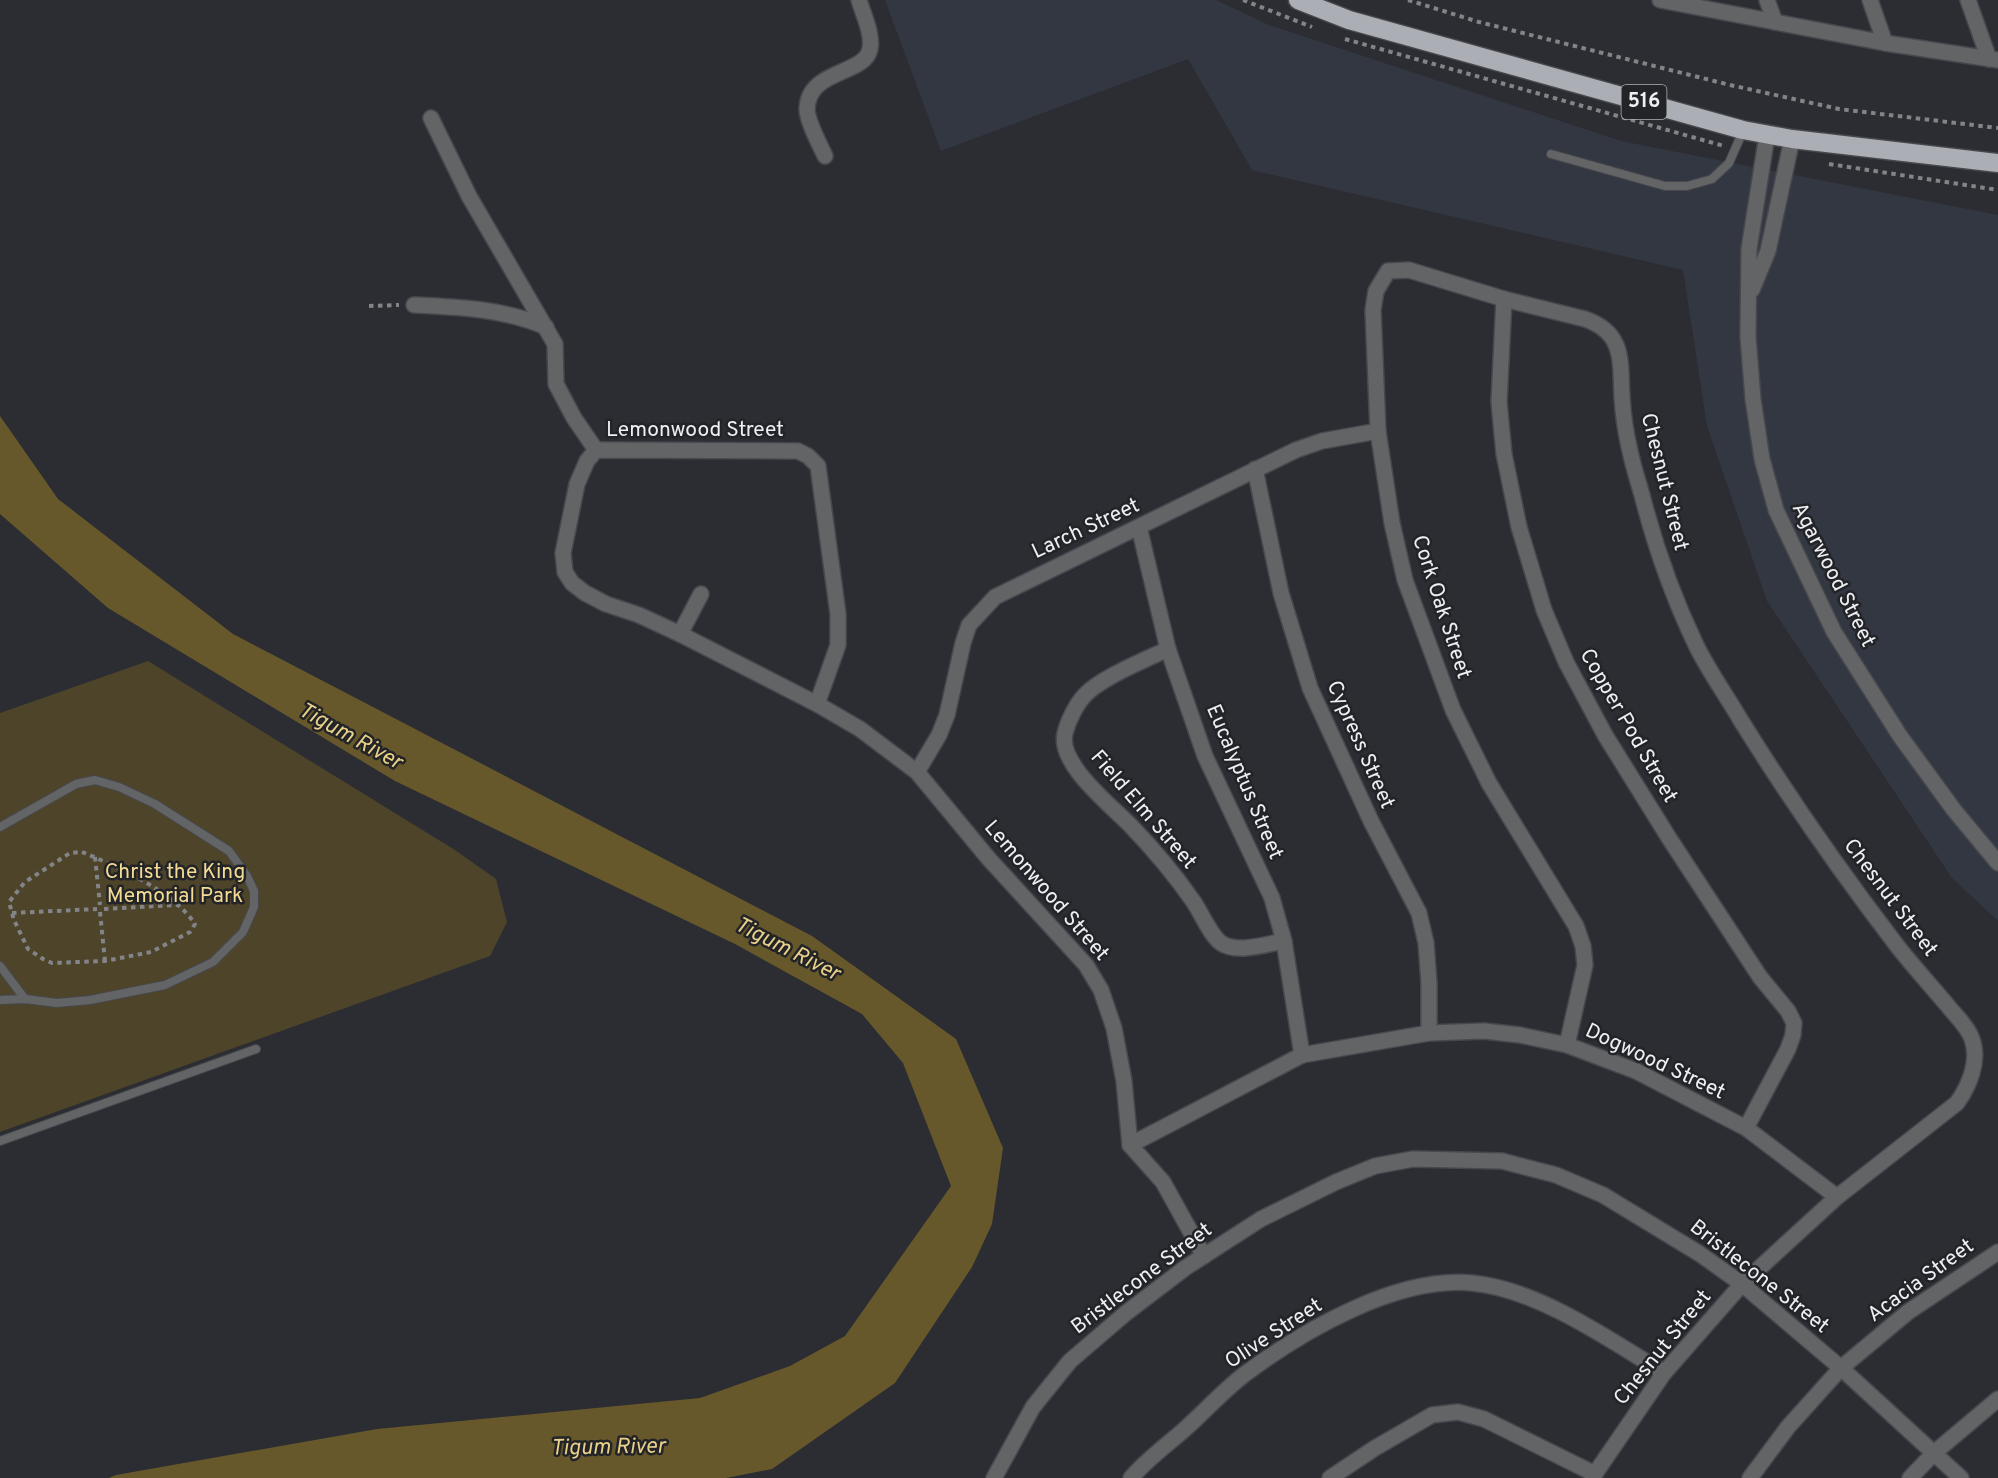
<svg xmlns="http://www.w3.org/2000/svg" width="1998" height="1478" font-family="Overpass,sans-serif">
  <rect width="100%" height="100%" fill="#2b2d32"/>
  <polygon fill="#333742" points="885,0 1216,0 1269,25 1621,141 1998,215 1998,921 1952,878 1767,601 1707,426 1683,270 1252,170 1188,59 941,151"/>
  <polygon fill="#4e4429" points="148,661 455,850 496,879 507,922 490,956 0,1132 0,713"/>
  <polygon fill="#67582c" points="0,416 58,499 233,634 812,936 956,1039 1003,1148 992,1224 972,1267 895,1383 772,1469 726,1478 109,1478 116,1475 377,1429 700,1398 790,1366 845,1336 951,1186 903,1063 862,1014 735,944 395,781 108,608 0,514"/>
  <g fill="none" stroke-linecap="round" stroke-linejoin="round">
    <defs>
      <g id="lane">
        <polyline points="1551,154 1665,186 1687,186 1712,179 1729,163 1743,131"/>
        <polyline points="0,827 76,784 95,780 119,787 155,804 229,851 247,876 254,891 254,907 243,932 213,962 165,985 90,1000 57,1003 25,999 0,1000"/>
        <polyline points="0,966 25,999"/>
        <polyline points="0,1141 256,1049"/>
      </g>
      <g id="street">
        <polyline points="1660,0 1885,43 1998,60"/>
        <polyline points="1767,0 1775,22"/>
        <polyline points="1870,0 1885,43"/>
        <polyline points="1968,0 1989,59"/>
        <polyline points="431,118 469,196 555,344 556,384 574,418 596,450"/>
        <polyline points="1767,135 1749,249 1748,337 1753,399 1762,459 1776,510 1834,632 1900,736 1954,810 1998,863"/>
        <path d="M825,156c-5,-11 -18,-35 -18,-47 1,-40 58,-34 63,-60 3,-15 -7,-35 -11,-49"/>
        <polyline points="1752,290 1768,251 1792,139"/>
        <polyline points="1504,299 1499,402 1504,454 1519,527 1544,610 1566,662 1605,735 1669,838 1760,977 1788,1011 1794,1023 1793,1035 1788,1049 1746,1128"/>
        <path d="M414,305c45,2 91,4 132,22"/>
        <polyline points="1255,469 1281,593 1310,688 1371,821 1419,913 1426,943 1429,983 1429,1033"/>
        <polyline points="1139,527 1168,649 1205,756 1272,898 1284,941 1302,1055"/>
        <polyline points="680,634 701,594"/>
        <path d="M1168,649c-23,11 -68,29 -84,47 -8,9 -16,25 -19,37 -8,31 48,74 67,94 22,23 43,48 61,74 8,11 17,34 28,42 16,11 45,1 63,-2"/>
        <polyline points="817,704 838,645 838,614 818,466 808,456 798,451 596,450 587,461 577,484 563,553 565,572 572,583 585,593 606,604 639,615 680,634 817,704 860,729 917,772 989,859 1086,965 1101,990 1114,1028 1124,1081 1130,1145 1163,1182 1204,1256"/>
        <polyline points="917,772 939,735 947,715 963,643 969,625 995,597 1296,450 1322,441 1378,431"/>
        <path d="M1567,1045l18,-80 -2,-19 -7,-20 -87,-143 -36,-73 -48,-130 -13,-57 -14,-92 -5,-121 3,-19 12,-20 21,-1 95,29 81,20c40,14 35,42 37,78 1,18 4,37 8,54 3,15 8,30 12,44 13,51 31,102 54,150 12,25 30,50 44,74 49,79 102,155 158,228 16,20 33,39 50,59 8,10 20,21 24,33 8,22 -3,47 -15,64l-120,94 -95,87 -78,89 -72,105"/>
        <polyline points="1130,1145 1302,1055 1429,1033 1484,1031 1520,1035 1567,1045 1636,1071 1746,1128 1837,1197"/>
        <polyline points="994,1478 1033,1407 1070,1361 1126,1313 1185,1268 1261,1219 1336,1182 1375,1166 1413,1159 1502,1161 1556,1175 1603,1195 1700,1254 1742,1284 1841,1368 1961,1478"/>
        <path d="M1131,1478c15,-18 36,-33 54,-49 20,-18 39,-39 60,-55 59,-44 152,-98 227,-91 65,6 137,56 192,90"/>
        <polyline points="1330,1478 1375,1448 1432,1415 1458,1412 1484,1419 1595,1474"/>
        <polyline points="1750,1478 1788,1427 1841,1368 1908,1312 1998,1252"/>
        <polyline points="1910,1478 1934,1453 1998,1399"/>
      </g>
      <polyline id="highway" points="1298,0 1349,20 1743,130 1792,139 1998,163"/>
    </defs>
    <use href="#lane" stroke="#46484d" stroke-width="10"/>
    <use href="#street" stroke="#46484d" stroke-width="18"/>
    <use href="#highway" stroke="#46484d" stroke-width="21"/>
    <g stroke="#828488" stroke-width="4" stroke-dasharray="4.5 4.5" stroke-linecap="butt">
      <polyline points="1243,0 1312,27"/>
      <polyline points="1408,0 1479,22 1730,85 1839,109 1998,128"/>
      <polyline points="1345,39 1724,146"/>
      <polyline points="1829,164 1998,190"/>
      <polyline points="369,306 399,305"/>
      <path d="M82,852c36,15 91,39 113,72l-5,8 -39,20 -46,9 -53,2 -9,-4 -15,-10 -14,-29 -5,-18 16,-20 45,-29z"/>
      <polyline points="95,857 100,905"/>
      <polyline points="104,909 178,905"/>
      <polyline points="100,912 105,961"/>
      <polyline points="12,913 97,909"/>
    </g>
    <use href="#lane" stroke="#636466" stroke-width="8"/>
    <use href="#street" stroke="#636466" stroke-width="15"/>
    <use href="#highway" stroke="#acaeb5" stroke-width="18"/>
  </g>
  <g text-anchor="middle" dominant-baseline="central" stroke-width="5" stroke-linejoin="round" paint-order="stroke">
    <rect fill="#222428" stroke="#b0b2b5" stroke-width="1.5" x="1621.5" y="85" width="45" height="34" rx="4.5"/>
    <g font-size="20" font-weight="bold" fill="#edeff2">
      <text x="1644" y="102">516</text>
    </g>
    <g font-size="21" fill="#edeff2" stroke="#222428">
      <text x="695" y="430">Lemonwood Street</text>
      <text transform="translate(1664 482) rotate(76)">Chesnut Street</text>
      <text transform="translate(1086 529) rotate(-25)">Larch Street</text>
      <text transform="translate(1833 575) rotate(63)">Agarwood Street</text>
      <text transform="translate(1441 607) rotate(72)">Cork Oak Street</text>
      <text transform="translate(1628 726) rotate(60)">Copper Pod Street</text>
      <text transform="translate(1360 745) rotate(66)">Cypress Street</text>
      <text transform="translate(1244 782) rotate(67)">Eucalyptus Street</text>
      <text transform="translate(1143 810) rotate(49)">Field Elm Street</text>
      <text transform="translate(1046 891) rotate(49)">Lemonwood Street</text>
      <text transform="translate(1890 898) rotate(53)">Chesnut Street</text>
      <text transform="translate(1655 1062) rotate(25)">Dogwood Street</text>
      <text transform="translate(1759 1277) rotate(38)">Bristlecone Street</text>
      <text transform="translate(1142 1279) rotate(-37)">Bristlecone Street</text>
      <text transform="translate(1921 1281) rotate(-36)">Acacia Street</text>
      <text transform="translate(1274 1334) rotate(-33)">Olive Street</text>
      <text transform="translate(1663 1348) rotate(-51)">Chesnut Street</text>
    </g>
    <g font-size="21" fill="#f4db93" stroke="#222428">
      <text x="175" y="872">Christ the King<tspan x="175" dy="24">Memorial Park</tspan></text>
    </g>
    <g font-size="22" font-style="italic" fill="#ead189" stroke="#222428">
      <text transform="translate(350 737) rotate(29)">Tigum River</text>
      <text transform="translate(787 950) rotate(27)">Tigum River</text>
      <text transform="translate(608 1448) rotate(-1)">Tigum River</text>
    </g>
  </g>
</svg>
